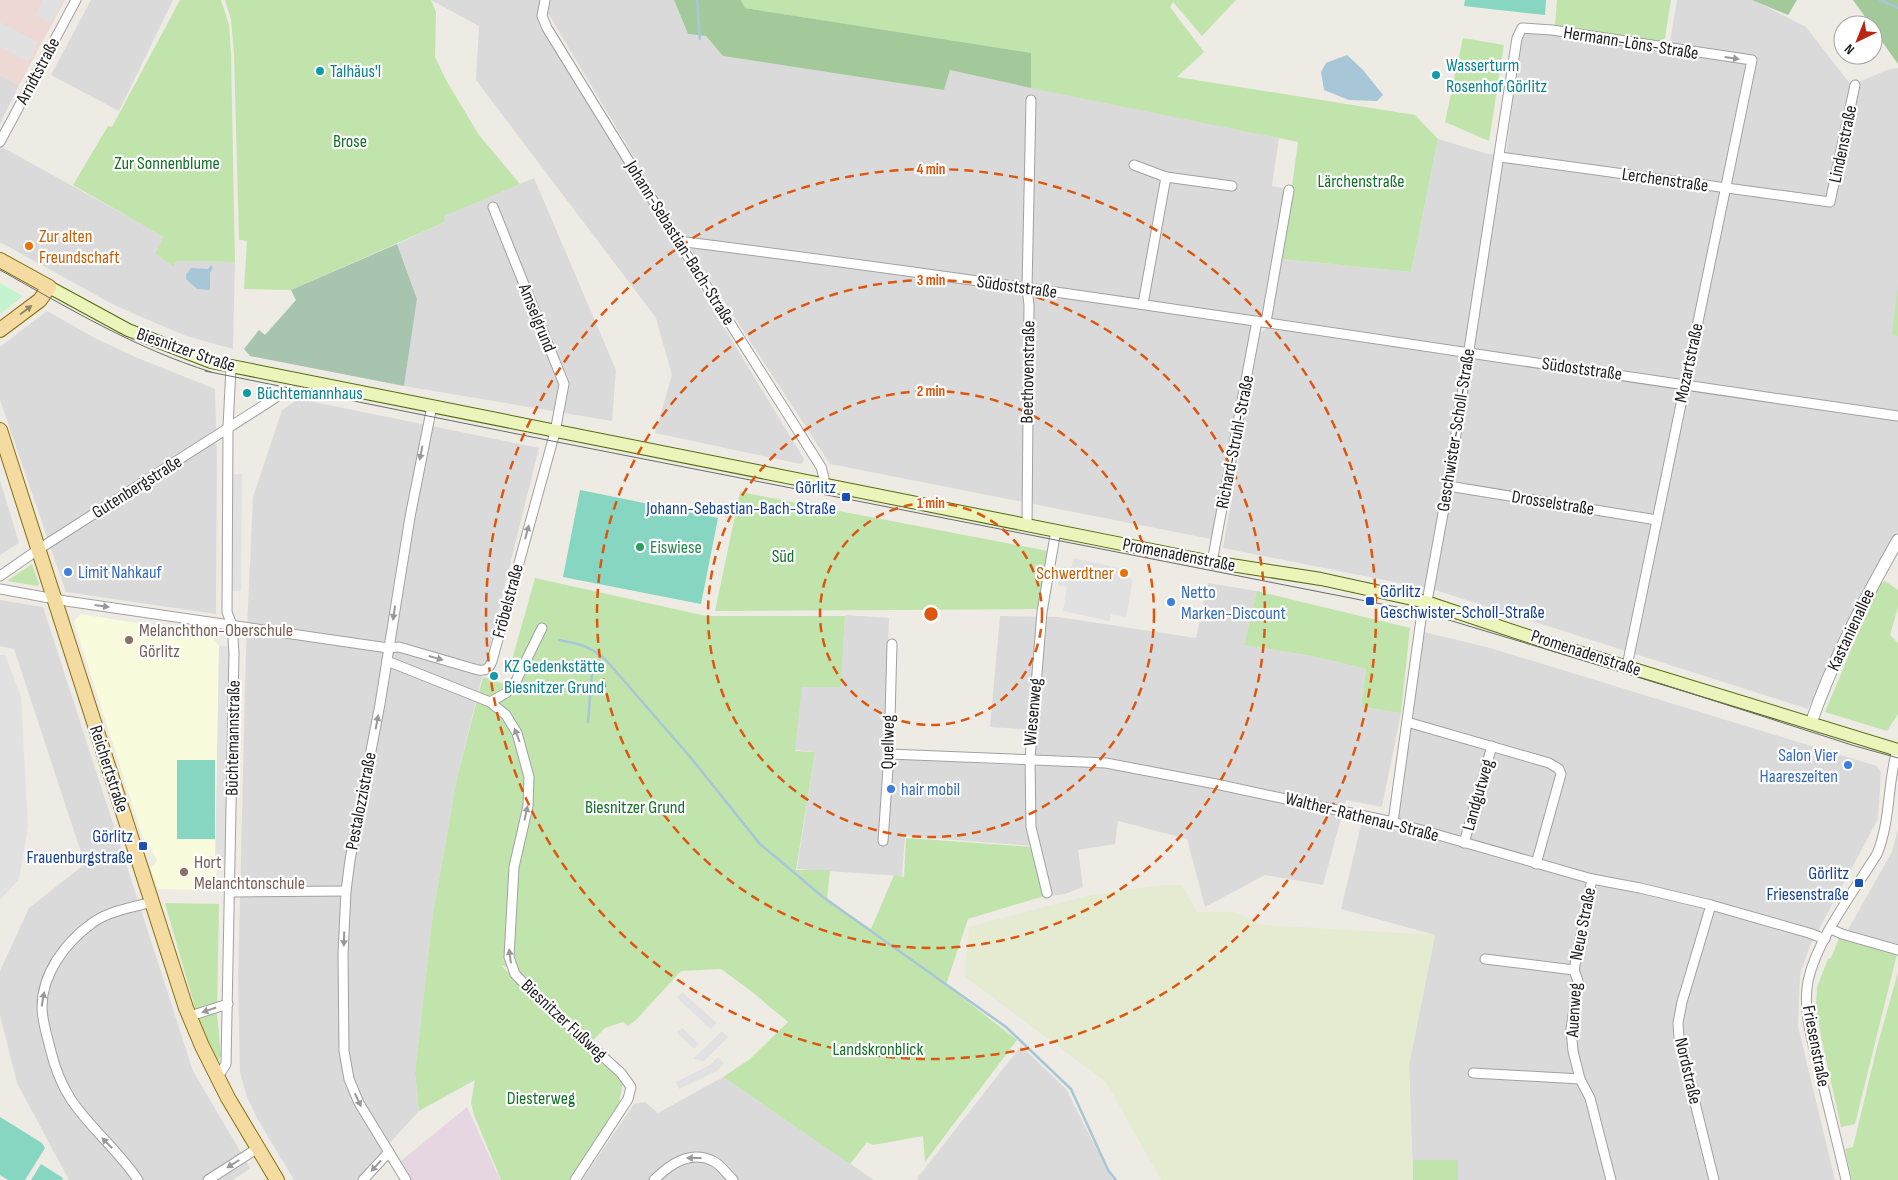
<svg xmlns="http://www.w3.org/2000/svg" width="1898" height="1180" font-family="'Sofia Sans Condensed',sans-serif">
  <rect width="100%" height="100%" fill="#edebe3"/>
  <g fill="#dbdada">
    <polygon points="91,0 173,0 119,111 51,75"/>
    <polygon points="431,0 540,0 538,21 804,459 803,462 801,464 655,433 672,375 656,318 476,80 479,26"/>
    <polygon points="550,0 674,0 688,34 706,36 723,56 944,90 950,70 1279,138 1272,186 1287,189 1264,317 1253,329 1211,539 830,464 674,224 548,13"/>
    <polygon points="1677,0 1752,0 1761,4 1806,27 1851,85 1887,70 1898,68 1898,531 1846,628 1808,709 1435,590 1223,548 1260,333 1268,327 1282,259 1411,272 1438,139 1488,154 1506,155 1522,29 1668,53"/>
    <polygon points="0,75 19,85 0,124"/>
    <polygon points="0,146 165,237 155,254 174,265 176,261 235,262 233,349 186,336 116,306 0,242"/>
    <polygon points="534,178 616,370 612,421 404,386 417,299 397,244 445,222 443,216"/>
    <polygon points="47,311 93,337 135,357 215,389 217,459 216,614 66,592 0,400 0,347"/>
    <polygon points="299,399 539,448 457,778 433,913 415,1073 419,1111 356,1180 294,1180 258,1120 247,1097 240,1072 238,980 246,650 253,497 282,410"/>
    <polygon points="0,480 19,543 0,555"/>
    <polygon points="1208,583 1257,591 1244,645 1312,656 1366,669 1361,707 1401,713 1382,807 1346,800 1323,885 1265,875 1205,907 1187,839 1118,821 1115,844 1078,850 1083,887 1065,894 1051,896 1033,846 905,836 902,876 797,869 815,752 795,750 801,687 841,687 845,615 889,618 884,759 1035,766 1036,730 990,727 1000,616 1058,617 1196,638"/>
    <polygon points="0,600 43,607 193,1071 250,1168 233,1180 69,1180 17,1083 0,1015 0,971 29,908 85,864 14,649 0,646"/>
    <polygon points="1424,632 1490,648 1877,766 1881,772 1878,819 1810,946 1800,975 1798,1026 1835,1180 1413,1180 1409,1065 1435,935 1341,909 1362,821 1396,829"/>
    <polygon points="1898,829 1898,947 1846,933 1892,852"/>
    <polygon points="1021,1046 1066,1089 1107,1170 1114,1180 917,1180 918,1177"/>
    <polygon points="723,1077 874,1180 582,1180 634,1104 645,1102 658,1113"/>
  </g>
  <polygon fill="#edd8d3" points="0,0 65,0 19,85 0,75"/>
  <polygon fill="#e6d6e1" points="467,1107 500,1180 412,1180 401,1161"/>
  <polygon fill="#f8fcdd" points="80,614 211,635 219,646 216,890 158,889 150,867 154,866 157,860 149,845 144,841 74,622"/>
  <polygon fill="#e5ebd0" points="1162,885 1182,885 1197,912 1235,912 1262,925 1435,935 1409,1065 1413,1180 1161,1180 1106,1082 964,976 969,927 1086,896"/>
  <g fill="#c1e4ad">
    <polygon points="180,0 221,0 229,25 231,54 235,262 176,261 174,266 155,254 164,237 73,185 108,126 112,127"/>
    <polygon points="225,0 431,0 436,12 435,57 446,80 479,135 520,184 444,216 445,222 291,290 244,289 247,241 239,240 234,54 231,20"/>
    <polygon points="741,0 1236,0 1202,36 1173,2 1170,7 1204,52 1177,77 1415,115 1438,139 1411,272 1282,259 1298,142 1031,88 1031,54 745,8"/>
    <polygon points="1557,0 1671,0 1664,44 1555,26"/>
    <polygon points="1463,38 1504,45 1489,141 1445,122"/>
    <polygon points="1898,282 1898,336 1892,335"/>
    <polygon points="740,492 1048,551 1039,609 715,611"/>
    <polygon points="32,564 39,584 38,586 7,581"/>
    <polygon points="535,578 706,616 845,616 841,687 802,687 795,751 815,752 796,870 830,870 827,900 871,929 894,875 904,877 906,838 1032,847 1044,896 968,919 946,985 1017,1040 925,1162 923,1136 873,1145 867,1142 850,1164 723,1077 750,1059 788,1022 751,991 721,969 681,971 636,1020 628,1026 623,1022 605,1028 592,1041 518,971 501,965 523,989 616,1071 623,1083 619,1103 569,1180 501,1180 474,1115 471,1103 475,1080 419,1111 415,1073 433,913 457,778 483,677 514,687 520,674 510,667"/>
    <polygon points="1885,581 1898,590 1898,607 1890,635 1898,643 1898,714 1887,731 1825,712 1878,585"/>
    <polygon points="1257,591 1410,628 1401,713 1361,707 1366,669 1312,656 1244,645"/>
    <polygon points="165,903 219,904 217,1014 221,1056 216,1063 195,1008"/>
    <polygon points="1839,938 1897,954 1855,1124 1841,1127 1821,1037 1816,1005 1817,987 1828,959 1831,958"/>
    <polygon points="1898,972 1898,1180 1852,1180 1845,1149 1853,1147 1877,1047"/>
    <rect x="1413" y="1160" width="45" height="20"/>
  </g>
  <g fill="#a3c99b">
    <polygon points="674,0 741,0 745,8 1031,53 1031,88 950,70 944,90 723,56 706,36 688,34"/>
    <polygon points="1752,0 1797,0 1788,15"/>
    <polygon points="1853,0 1898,0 1898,64 1873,29 1873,25 1871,25"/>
  </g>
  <polygon fill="#a6c4ae" points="397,244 417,299 404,386 250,356 244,349 259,330 265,335 296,300 291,290"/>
  <polygon fill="#c3f4cd" points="0,283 23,296 0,314"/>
  <g fill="#87d6c2">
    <polygon points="1465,0 1546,0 1545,15 1464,6"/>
    <polygon points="580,490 718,518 701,604 563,577"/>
    <rect x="177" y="760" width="38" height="79"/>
    <polygon points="0,1117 42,1143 45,1148 25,1180 8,1180 0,1175"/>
    <polygon points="41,1164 63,1178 62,1180 31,1180"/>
  </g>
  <g fill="#e1e1e1">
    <polygon points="42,0 63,0 51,23 35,15"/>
    <polygon points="0,22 38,42 28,62 0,47"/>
    <polygon points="231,474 242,474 241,591 231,591"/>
    <polygon points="1073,558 1119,568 1117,576 1133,579 1126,617 1111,614 1109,621 1063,611 1067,587 1058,585 1061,566 1069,568 1072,566"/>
    <polygon points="219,646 229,646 226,863 215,863"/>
    <polygon points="0,655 5,655 21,696 28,827 19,879 0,900"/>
    <polygon points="682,992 717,1023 711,1029 677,998"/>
    <polygon points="682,1028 699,1044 694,1049 677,1033"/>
    <polygon points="722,1031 728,1037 704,1061 693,1059"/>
    <polygon points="718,1057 724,1063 717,1071 679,1089 676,1082 710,1065"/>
  </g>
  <g fill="#a7c6d7">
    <polygon points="1347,55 1363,70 1383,95 1377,101 1349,100 1324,90 1321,72 1326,63"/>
    <polygon points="211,265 213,268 210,273 210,290 197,289 186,279 186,275 191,268 208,269"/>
  </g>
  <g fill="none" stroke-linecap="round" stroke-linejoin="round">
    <g stroke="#a7c6d7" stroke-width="2.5">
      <polyline points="697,0 700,39"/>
      <polyline points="1880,0 1898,8"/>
      <path d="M559,640c21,4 31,6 47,20l85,98 69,86 63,53 183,130 65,62 37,81 8,10"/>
      <polyline points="586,666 592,672 588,722"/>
    </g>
    <defs>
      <g id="minor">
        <polyline points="545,0 542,16 547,28 678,241 821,467 824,478 823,484"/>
        <polyline points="0,142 76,0"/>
        <polyline points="1500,157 1830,202 1855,85"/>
        <polyline points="1134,165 1166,177"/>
        <path d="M678,241c407,51 813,117 1220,175"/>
        <polyline points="1143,304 1166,177 1232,186"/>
        <polyline points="1266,322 1289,190"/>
        <polyline points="1448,486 1657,520"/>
        <polyline points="1027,525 1029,305 1027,288 1031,100"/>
        <polyline points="1212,562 1257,321"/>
        <polyline points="0,576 39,549 275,398"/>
        <path d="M0,589l66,12 322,47 11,-1 79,23c8,1 11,-1 14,-9l63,-229 9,-48 -71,-177"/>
        <polyline points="387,661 490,702 506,715 517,733 529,777 528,806 514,867 509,957 515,974 531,991 621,1073 631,1087 628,1099 575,1180"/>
        <polyline points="490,702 506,693 515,683 542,628"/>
        <polyline points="1407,722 1549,763 1559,769 1561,774 1536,864"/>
        <polyline points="889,754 1106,763 1216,784 1393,822 1592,879 1640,888 1711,905 1809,933 1825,939"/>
        <polyline points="1393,822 1422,612 1428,596 1448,486 1517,38 1522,28 1552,30 1752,60 1627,666"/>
        <polyline points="883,841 889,754 892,644"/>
        <polyline points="1464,843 1492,746"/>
        <polyline points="230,892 346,891"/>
        <polyline points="1047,893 1031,827 1030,759 1042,612 1056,530"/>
        <polyline points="1711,905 1682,1002 1678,1023 1679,1038 1714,1180"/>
        <polyline points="1831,929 1842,934 1898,950"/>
        <polyline points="1485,959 1574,970"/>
        <polyline points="1574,970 1578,981 1571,1029 1573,1051 1580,1079 1590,1098 1611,1180"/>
        <polyline points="1574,970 1592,879"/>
        <polyline points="190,1016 228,1004"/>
        <polyline points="1473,1073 1580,1079"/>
        <polyline points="216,1076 221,1072 226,1064 234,653 232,625 227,612 228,427 231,367"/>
        <path d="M138,1180c-19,-29 -46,-50 -66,-79 -10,-15 -18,-36 -22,-53 -3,-13 -8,-27 -8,-41 0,-33 23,-64 49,-83 16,-13 41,-16 60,-22"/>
        <polyline points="208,1180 258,1148"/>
        <polyline points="363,1180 389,1152"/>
        <polyline points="406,1180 359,1103 349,1079 344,1051 343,954 346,891 350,860 380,704 410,517 432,406"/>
        <path d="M654,1180c16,-16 36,-30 59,-19 7,3 14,13 20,19"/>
        <path d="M1846,1180c-8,-35 -17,-70 -25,-104 -7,-29 -19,-64 -13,-95 9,-42 46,-90 69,-127 14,-34 10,-69 20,-104"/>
      </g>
      <path id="tertiary" d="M1811,723c22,-64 54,-125 87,-183"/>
      <polyline id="secondary" points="49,287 128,330 211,362 1212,562 1321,579 1426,602 1552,644 1898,750"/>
      <g id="primary">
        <polyline points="0,260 49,287 40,300 0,330"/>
        <polyline points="0,430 186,1008 202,1046 228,1098 277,1180"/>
      </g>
    </defs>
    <use href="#minor" stroke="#a1a1a1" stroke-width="11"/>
    <use href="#tertiary" stroke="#a1a1a1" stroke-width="13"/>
    <use href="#secondary" stroke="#546a0d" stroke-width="14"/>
    <use href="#primary" stroke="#89700c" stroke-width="16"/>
    <use href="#minor" stroke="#fff" stroke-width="9"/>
    <use href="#tertiary" stroke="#fff" stroke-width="11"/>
    <use href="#secondary" stroke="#eaf4bb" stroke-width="12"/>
    <use href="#primary" stroke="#f4dba1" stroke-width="14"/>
    <g stroke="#6b6b6b" stroke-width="1">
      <path d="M0,270c68,38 137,79 211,102"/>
      <polyline points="205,371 552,441 1422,612 1662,684 1855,746 1898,758"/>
    </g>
  </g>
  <defs><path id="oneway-solid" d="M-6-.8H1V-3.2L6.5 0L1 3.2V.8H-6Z" transform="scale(1.25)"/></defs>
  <g fill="#999">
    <use href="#oneway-solid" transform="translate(1732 58) rotate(8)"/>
    <use href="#oneway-solid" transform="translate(421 453) rotate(101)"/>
    <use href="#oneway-solid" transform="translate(527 532) rotate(-75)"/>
    <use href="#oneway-solid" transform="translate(102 606) rotate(8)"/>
    <use href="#oneway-solid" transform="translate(394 613) rotate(99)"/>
    <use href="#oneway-solid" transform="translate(436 658) rotate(16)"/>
    <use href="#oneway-solid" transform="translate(377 722) rotate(-79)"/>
    <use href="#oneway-solid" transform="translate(517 735) rotate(-111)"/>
    <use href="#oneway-solid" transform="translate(526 813) rotate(-78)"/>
    <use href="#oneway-solid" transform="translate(344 939) rotate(92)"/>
    <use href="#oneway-solid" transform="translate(510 956) rotate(-97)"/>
    <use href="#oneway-solid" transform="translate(43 999) rotate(-80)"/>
    <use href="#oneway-solid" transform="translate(209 1010) rotate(161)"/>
    <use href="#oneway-solid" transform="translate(358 1100) rotate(65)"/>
    <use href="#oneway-solid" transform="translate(107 1143) rotate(-135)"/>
    <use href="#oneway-solid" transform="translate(694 1158) rotate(180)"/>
    <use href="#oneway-solid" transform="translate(233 1164) rotate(148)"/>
    <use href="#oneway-solid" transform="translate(376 1166) rotate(132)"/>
  </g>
  <use fill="#938666" href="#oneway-solid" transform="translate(26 310) rotate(-37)"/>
  <g fill="none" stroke="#de560d" stroke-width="2.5" stroke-dasharray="9 6">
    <circle cx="931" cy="614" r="111"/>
    <circle cx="931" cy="614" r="223"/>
    <circle cx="931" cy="614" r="334"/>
    <circle cx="931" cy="614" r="445"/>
  </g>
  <g fill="#0f9aa8" stroke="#fff" stroke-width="2">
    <circle cx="320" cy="71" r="5"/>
    <circle cx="1436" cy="75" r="5"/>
    <circle cx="247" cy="393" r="5"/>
    <circle cx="494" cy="676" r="5"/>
  </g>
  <g fill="#e8710a" stroke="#fff" stroke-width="2">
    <circle cx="29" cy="246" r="5"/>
    <circle cx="1124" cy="573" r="5"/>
  </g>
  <g fill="#1a4fb4" stroke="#fff" stroke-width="2">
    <rect x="841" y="492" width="10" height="10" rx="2.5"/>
    <rect x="1365" y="596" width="10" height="10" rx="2.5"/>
    <rect x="138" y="841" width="10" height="10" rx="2.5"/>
    <rect x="1854" y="878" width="10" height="10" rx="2.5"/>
  </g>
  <circle fill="#2e9e5b" stroke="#fff" stroke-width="2" cx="640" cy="547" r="5"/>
  <g fill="#3f7fe0" stroke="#fff" stroke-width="2">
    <circle cx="68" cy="572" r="5"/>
    <circle cx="1171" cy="602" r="5"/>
    <circle cx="1848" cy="765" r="5"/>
    <circle cx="891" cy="789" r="5"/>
  </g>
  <g fill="#8d6e63" stroke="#fff" stroke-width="2">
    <circle cx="129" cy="640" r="5"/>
    <circle cx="184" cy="872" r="5"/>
  </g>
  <g text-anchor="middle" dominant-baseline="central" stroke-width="4.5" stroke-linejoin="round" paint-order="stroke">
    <g font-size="18" fill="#1d1d1d" stroke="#fff">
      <text transform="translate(1631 43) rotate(9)">Hermann-Löns-Straße</text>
      <text transform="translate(38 71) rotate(-62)">Arndtstraße</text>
      <text transform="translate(1843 144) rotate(-78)">Lindenstraße</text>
      <text transform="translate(1665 180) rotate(8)">Lerchenstraße</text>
      <text transform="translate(680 243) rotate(58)">Johann-Sebastian-Bach-Straße</text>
      <text transform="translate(1017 287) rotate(8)">Südoststraße</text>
      <text transform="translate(537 318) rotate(68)">Amselgrund</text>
      <text transform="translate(186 350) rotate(19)">Biesnitzer Straße</text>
      <text transform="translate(1689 363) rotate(-78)">Mozartstraße</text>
      <text transform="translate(1582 369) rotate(8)">Südoststraße</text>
      <text transform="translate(1028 372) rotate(-89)">Beethovenstraße</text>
      <text transform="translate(1456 430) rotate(-81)">Geschwister-Scholl-Straße</text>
      <text transform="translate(1235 442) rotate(-79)">Richard-Struhl-Straße</text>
      <text transform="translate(137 487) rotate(-32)">Gutenbergstraße</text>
      <text transform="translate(1553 503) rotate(9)">Drosselstraße</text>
      <text transform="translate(1179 555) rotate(11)">Promenadenstraße</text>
      <text transform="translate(508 601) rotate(-75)">Fröbelstraße</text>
      <text transform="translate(1851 630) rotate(-65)">Kastanienallee</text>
      <text transform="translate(1586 653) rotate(18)">Promenadenstraße</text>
      <text transform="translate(1033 712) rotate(-85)">Wiesenweg</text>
      <text transform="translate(233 738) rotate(-89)">Büchtemannstraße</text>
      <text transform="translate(888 742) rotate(-89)">Quellweg</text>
      <text transform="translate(109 769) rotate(72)">Reichertstraße</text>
      <text transform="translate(1478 795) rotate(-74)">Landgutweg</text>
      <text transform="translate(361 801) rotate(-79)">Pestalozzistraße</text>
      <text transform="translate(1362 817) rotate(14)">Walther-Rathenau-Straße</text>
      <text transform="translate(1583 924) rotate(-79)">Neue Straße</text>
      <text transform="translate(1574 1010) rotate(-87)">Auenweg</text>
      <text transform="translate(564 1020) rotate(43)">Biesnitzer Fußweg</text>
      <text transform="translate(1816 1046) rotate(79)">Friesenstraße</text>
      <text transform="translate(1688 1071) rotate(77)">Nordstraße</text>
    </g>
    <g font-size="18" fill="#0d838f" stroke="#fff" text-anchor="start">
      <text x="1446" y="65">Wasserturm<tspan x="1446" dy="21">Rosenhof Görlitz</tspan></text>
      <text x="330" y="71">Talhäus'l</text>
      <text x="257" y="393">Büchtemannhaus</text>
      <text x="504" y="666">KZ Gedenkstätte<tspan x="504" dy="21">Biesnitzer Grund</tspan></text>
    </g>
    <g font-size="18" fill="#147127" stroke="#fff">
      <text x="350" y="141">Brose</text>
      <text x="167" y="163">Zur Sonnenblume</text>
      <text x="1361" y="181">Lärchenstraße</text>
      <text x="783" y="556">Süd</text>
      <text x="635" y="807">Biesnitzer Grund</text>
      <text x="878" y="1049">Landskronblick</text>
      <text x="541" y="1098">Diesterweg</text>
    </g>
    <g font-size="18" fill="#c56008" stroke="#fff" text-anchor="start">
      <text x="39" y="236">Zur alten<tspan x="39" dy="21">Freundschaft</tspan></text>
      <text x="1114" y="573" text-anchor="end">Schwerdtner</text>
    </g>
    <g font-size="18" fill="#164399" stroke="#fff" text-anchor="end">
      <text x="836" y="487">Görlitz<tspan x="836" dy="21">Johann-Sebastian-Bach-Straße</tspan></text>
      <text x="1380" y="591" text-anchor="start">Görlitz<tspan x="1380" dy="21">Geschwister-Scholl-Straße</tspan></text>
      <text x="133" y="836">Görlitz<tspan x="133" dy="21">Frauenburgstraße</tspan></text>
      <text x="1849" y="873">Görlitz<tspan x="1849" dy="21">Friesenstraße</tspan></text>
    </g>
    <g font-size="18" fill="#27864d" stroke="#fff" text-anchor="start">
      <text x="650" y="547">Eiswiese</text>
    </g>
    <g font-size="18" fill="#366cbe" stroke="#fff" text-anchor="start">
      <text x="78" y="572">Limit Nahkauf</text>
      <text x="1181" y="592">Netto<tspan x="1181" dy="21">Marken-Discount</tspan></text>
      <text x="1838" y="755" text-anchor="end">Salon Vier<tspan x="1838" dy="21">Haareszeiten</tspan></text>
      <text x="901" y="789">hair mobil</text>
    </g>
    <g font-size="18" fill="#785e54" stroke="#fff" text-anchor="start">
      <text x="139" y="630">Melanchthon-Oberschule<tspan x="139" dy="21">Görlitz</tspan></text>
      <text x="194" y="862">Hort<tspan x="194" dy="21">Melanchtonschule</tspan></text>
    </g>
  </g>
  <circle cx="931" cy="614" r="8" fill="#de560d" stroke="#fff" stroke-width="2.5"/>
  <g font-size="15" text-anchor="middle" font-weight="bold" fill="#de560d" stroke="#fff" stroke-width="4.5" stroke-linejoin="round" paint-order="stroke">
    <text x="931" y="174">4 min</text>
    <text x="931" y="285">3 min</text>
    <text x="931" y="396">2 min</text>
    <text x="931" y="508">1 min</text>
  </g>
  <g transform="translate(1858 40) rotate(223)"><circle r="24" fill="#ffffff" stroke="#a5a5a5"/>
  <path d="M0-4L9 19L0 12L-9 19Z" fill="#b92510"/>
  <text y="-8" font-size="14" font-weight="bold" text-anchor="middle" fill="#1d1d1d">N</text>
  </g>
</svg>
